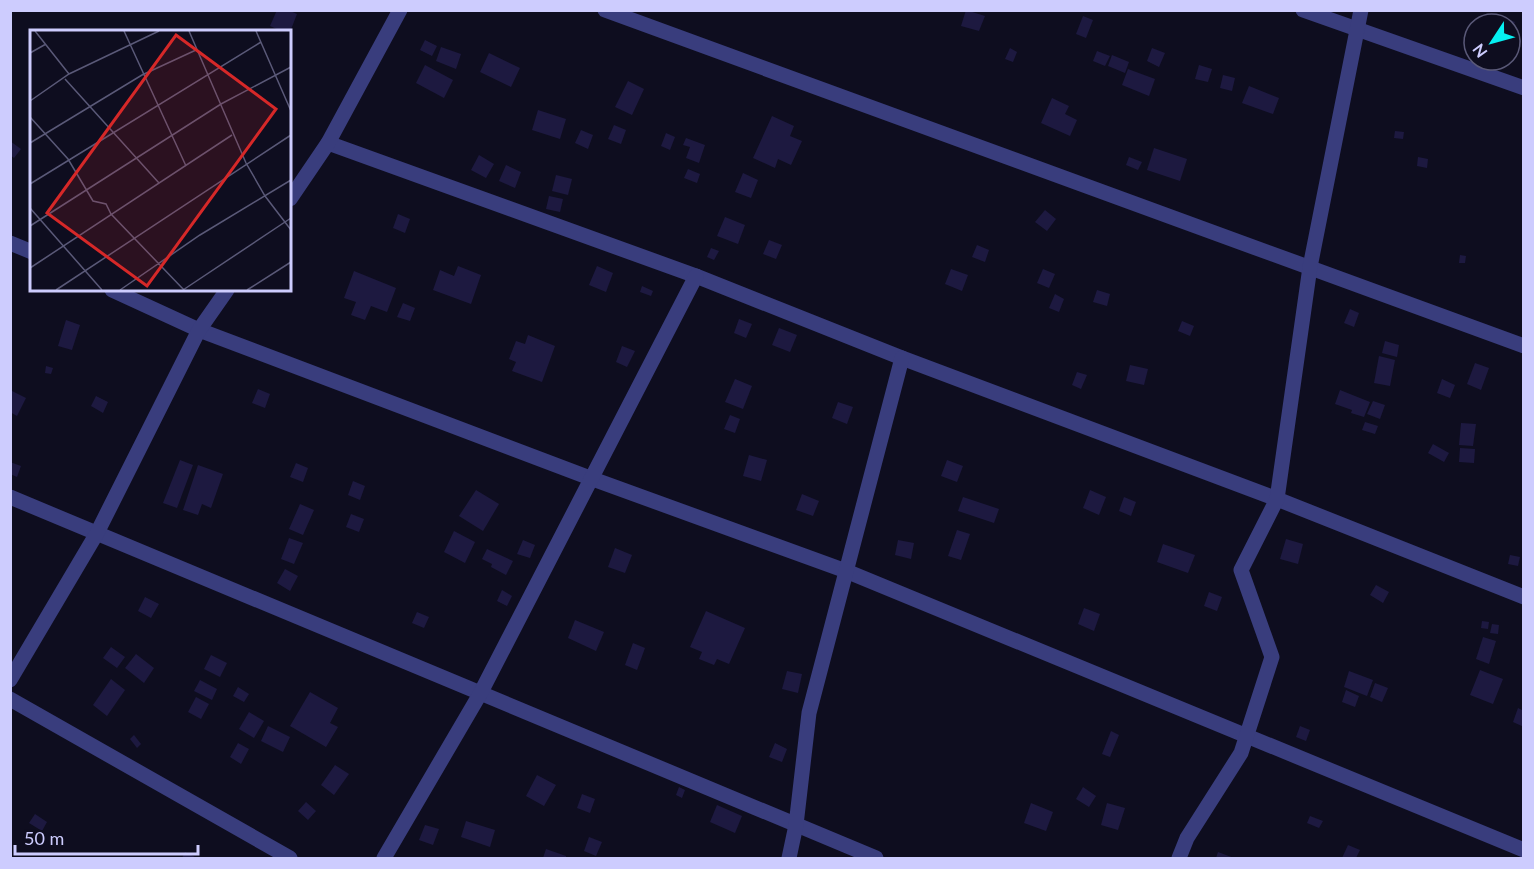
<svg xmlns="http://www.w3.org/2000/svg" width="1534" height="869" font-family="Lato,sans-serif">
  <rect width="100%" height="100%" fill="#0e0d1f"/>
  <g fill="#1d1940">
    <polygon points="277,10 288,10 297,14 290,32 283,32 270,26"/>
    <polygon points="966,10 985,16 979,31 961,26"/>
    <polygon points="1083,16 1093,20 1086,38 1076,34"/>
    <polygon points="1502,17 1515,22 1510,33 1510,24 1499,24"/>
    <polygon points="425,40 437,46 432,56 420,50"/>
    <polygon points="441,47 461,54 456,69 436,61"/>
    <polygon points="1010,48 1017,52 1013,62 1005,59"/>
    <polygon points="1152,48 1165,53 1159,67 1147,61"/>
    <polygon points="1097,51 1110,56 1105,66 1093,61"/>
    <polygon points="489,53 520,68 511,87 480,72"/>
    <polygon points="1112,55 1129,62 1125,73 1108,66"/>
    <polygon points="425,65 453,80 444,98 416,83"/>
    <polygon points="1199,65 1212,69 1208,82 1195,79"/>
    <polygon points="1128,69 1155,79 1149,96 1122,85"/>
    <polygon points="1223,75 1235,78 1232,91 1220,88"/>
    <polygon points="628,81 644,89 632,115 615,107"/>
    <polygon points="1249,86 1279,98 1273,114 1242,103"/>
    <polygon points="1052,98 1069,106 1065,114 1077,120 1070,136 1041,123"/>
    <polygon points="538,110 566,119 560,139 532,130"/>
    <polygon points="772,116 794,126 790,136 802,141 791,165 778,159 775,168 753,158"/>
    <polygon points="614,125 626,130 621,144 608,139"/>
    <polygon points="581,130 593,135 588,149 575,143"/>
    <polygon points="1395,131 1404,132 1403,139 1394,138"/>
    <polygon points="666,133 675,137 670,150 661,146"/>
    <polygon points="686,138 705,145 699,163 686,158 690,147 683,145"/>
    <polygon points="10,141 21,149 14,158 10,155"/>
    <polygon points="1154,148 1187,159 1180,181 1147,170"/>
    <polygon points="479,155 494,164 486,178 471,170"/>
    <polygon points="1129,157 1142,162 1138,170 1126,165"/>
    <polygon points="1418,157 1428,159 1427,168 1417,166"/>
    <polygon points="506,165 521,172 515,188 499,181"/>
    <polygon points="688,169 700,174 697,183 684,178"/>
    <polygon points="743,173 758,180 751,198 735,192"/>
    <polygon points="556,175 572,179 568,195 552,191"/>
    <polygon points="549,196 563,199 560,212 546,209"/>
    <polygon points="1045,210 1056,219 1047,231 1035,222"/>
    <polygon points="398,214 410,219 405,233 393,228"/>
    <polygon points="725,217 745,225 738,244 717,236"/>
    <polygon points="769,240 782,245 776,259 763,254"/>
    <polygon points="977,245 989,250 985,262 972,257"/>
    <polygon points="711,248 719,251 714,260 707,257"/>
    <polygon points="1460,255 1466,256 1465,263 1459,263"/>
    <polygon points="458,266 481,275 471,304 433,290 440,270 454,276"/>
    <polygon points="597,266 613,273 606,292 589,285"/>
    <polygon points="951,269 968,275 962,291 945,284"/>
    <polygon points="1043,269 1055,274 1049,288 1037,283"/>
    <polygon points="354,271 396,288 387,312 371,306 365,320 351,315 356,302 344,298"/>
    <polygon points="642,286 653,291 651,296 640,292"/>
    <polygon points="1097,290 1110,294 1107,306 1093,302"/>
    <polygon points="1055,294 1064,299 1059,312 1049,308"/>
    <polygon points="403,303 415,308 410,321 397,317"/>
    <polygon points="1350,309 1359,313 1354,327 1344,323"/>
    <polygon points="739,319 752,324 746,338 734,333"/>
    <polygon points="66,320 80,325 72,350 58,346"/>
    <polygon points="1182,321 1194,326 1190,336 1178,331"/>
    <polygon points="779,328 797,335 790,352 772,345"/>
    <polygon points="528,335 555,346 542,382 512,371 516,362 509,359 516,341 525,344"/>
    <polygon points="1385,341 1399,345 1397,357 1382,353"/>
    <polygon points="622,346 635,351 627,367 616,362"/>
    <polygon points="1379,356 1395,360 1390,386 1374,383"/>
    <polygon points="1475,363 1489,368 1481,390 1467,384"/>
    <polygon points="1130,365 1148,369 1144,385 1126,381"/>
    <polygon points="46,366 53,368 51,374 45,373"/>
    <polygon points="1077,372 1087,375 1081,389 1072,385"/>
    <polygon points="735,379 752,386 743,409 725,402"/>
    <polygon points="1442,379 1455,385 1450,398 1437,393"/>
    <polygon points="258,389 270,394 265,408 252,403"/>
    <polygon points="10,390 26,398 17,416 10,412"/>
    <polygon points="1340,390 1370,402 1364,417 1351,413 1352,410 1335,404"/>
    <polygon points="96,396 108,402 103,413 91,406"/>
    <polygon points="1373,401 1385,405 1380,419 1367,414"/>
    <polygon points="838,402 853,407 847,424 832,418"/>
    <polygon points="730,415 740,419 735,433 724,429"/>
    <polygon points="1365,422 1378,426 1375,434 1362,430"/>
    <polygon points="1461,423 1476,424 1473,446 1459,445"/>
    <polygon points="1433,444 1449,453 1444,462 1428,453"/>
    <polygon points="1460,448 1475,449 1474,463 1459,462"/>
    <polygon points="749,455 767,460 761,481 743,476"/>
    <polygon points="180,460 193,465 177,508 163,503"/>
    <polygon points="947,460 963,466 957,482 941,476"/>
    <polygon points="10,462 21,466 17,477 10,474"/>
    <polygon points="296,463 308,468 303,482 290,477"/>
    <polygon points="198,465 223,474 211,508 202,504 198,515 183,510"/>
    <polygon points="353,481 365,486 360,500 348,495"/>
    <polygon points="476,490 499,504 483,531 459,516"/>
    <polygon points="1090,490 1106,497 1099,515 1083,508"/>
    <polygon points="802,494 819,501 813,516 796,510"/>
    <polygon points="963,497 999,509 994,523 958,511"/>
    <polygon points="1124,497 1136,502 1131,516 1119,511"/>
    <polygon points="300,504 314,510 303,535 289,529"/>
    <polygon points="351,514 364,519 359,532 346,527"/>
    <polygon points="957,530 970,534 961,560 948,556"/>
    <polygon points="454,531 475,542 465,563 444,552"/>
    <polygon points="289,538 303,543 294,564 281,559"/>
    <polygon points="1286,539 1303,544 1298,564 1280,559"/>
    <polygon points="523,540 535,545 530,558 517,554"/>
    <polygon points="898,540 914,543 911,559 895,555"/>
    <polygon points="1163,544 1195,555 1188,573 1157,562"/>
    <polygon points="615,548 632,555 625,573 608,567"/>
    <polygon points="487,549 513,561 506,575 491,567 492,564 482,559"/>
    <polygon points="1510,555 1520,557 1518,566 1508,564"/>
    <polygon points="285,569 298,576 290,591 277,583"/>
    <polygon points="1376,585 1389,592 1383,603 1370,595"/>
    <polygon points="502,590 512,596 507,606 497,601"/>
    <polygon points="1209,592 1222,597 1217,611 1204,606"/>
    <polygon points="145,597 159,604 151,618 138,611"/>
    <polygon points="1084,608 1100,614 1094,631 1078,624"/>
    <polygon points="706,611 745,628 729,664 717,659 714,665 699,659 702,652 690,647"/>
    <polygon points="417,612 429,617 424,628 412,623"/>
    <polygon points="575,620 604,632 596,651 568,638"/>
    <polygon points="1482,621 1489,622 1488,629 1481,628"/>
    <polygon points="1492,624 1499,625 1498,634 1490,633"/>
    <polygon points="1483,637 1496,641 1489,664 1476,659"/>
    <polygon points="633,643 645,648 637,670 625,665"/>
    <polygon points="111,647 125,657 117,668 103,658"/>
    <polygon points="136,654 154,668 144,683 125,668"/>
    <polygon points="211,655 227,663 220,677 204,669"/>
    <polygon points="1480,670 1503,679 1493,704 1470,695"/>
    <polygon points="787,671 802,674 798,693 782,689"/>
    <polygon points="1349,671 1373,680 1367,696 1344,687"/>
    <polygon points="111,679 125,690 107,716 93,705"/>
    <polygon points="200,680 217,689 212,700 194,691"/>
    <polygon points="1375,683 1388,688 1382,702 1370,697"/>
    <polygon points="238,687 249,694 244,702 233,696"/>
    <polygon points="1346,690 1359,696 1355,707 1342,702"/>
    <polygon points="310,692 338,708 330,723 338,727 326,747 290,726"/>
    <polygon points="196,697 209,704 201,719 188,712"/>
    <polygon points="1518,708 1524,711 1524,727 1513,722"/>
    <polygon points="249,712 264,721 254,738 239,729"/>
    <polygon points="268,726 290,737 283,752 261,741"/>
    <polygon points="1300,726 1310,730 1306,741 1296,737"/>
    <polygon points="1111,731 1119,735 1110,757 1102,754"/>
    <polygon points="134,735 141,744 137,748 130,739"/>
    <polygon points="238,743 249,749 241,764 230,757"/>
    <polygon points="775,743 787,749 782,762 769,757"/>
    <polygon points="335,765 349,774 334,795 321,785"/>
    <polygon points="537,775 556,785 544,806 526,796"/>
    <polygon points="679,787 685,790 682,798 676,795"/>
    <polygon points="1083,787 1096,796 1089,807 1076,799"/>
    <polygon points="582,794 595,799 590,813 577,808"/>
    <polygon points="306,802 316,811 308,820 298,811"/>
    <polygon points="1031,803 1053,812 1046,831 1024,823"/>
    <polygon points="1107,803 1125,808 1118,830 1101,825"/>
    <polygon points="717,805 742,816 735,833 710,822"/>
    <polygon points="35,814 47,822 42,831 29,823"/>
    <polygon points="1310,816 1323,821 1319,828 1307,823"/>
    <polygon points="466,821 495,830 490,847 461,837"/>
    <polygon points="425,825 439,829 433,845 419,840"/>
    <polygon points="589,837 602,842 596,856 584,851"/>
    <polygon points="1348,845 1360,850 1356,858 1342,858"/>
    <polygon points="546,849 566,856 566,858 543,858"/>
    <polygon points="185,852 197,858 182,858"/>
    <polygon points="1218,852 1234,858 1216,858"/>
  </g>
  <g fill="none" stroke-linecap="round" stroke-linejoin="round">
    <g stroke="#393d7d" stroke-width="15">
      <polyline points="605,10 1524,346"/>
      <polyline points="1303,10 1524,88"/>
      <polyline points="328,143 696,276 902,358 1277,499 1524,597"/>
      <polyline points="290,199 328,143 400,10"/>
      <polyline points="10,243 32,252"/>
      <polyline points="112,290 199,330 590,478 846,571 1524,850"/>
      <polyline points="10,497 876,858"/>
      <polyline points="10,680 97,533 199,330 227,290"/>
      <polyline points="10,699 290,858"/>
      <polyline points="384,858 480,694 696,276"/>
      <polyline points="789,858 796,825 809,713 902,358"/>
      <polyline points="1179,858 1187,838 1241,753 1272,657 1241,570 1277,499 1310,267 1361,10"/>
    </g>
  </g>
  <g transform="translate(30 30)">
    <rect width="261" height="261" fill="#0e0d1f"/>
    <path fill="none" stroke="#5a5978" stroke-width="1.5" d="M5,1l34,43M94,1l62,135M159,1l57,132 19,33 26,34M226,1l35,80M0,23l16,-9M35,49l94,104M0,71l39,-27 90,-43M0,87l38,42 25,42 13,3 5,10 73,76M0,113l112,-68 54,-25M0,154l231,-142M0,178l72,82M0,196l191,-122 70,-37M0,238l202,-133M26,260l235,-155M90,260l80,-55 91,-55M153,260l108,-72M217,260l44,-28"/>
    <path fill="#d62828" fill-opacity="0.15" stroke="#d62828" stroke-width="3" d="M146,5l100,74 -129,177 -100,-73z"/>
    <rect width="261" height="261" fill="none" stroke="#cdccfe" stroke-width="3"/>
  </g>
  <rect width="1534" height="869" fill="none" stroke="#cdccfe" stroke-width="24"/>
  <g transform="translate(1492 42) rotate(234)"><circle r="28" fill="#0e0d1f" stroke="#5a5978" stroke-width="1.5"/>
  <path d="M0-4.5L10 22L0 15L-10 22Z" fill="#05f0f1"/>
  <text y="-9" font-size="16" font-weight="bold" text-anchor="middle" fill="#cdccfe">N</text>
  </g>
  <path d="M15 845v9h183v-9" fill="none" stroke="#cdccfe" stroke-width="3"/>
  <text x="24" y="845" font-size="18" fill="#cdccfe" stroke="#0e0d1f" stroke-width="4.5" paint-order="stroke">50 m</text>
</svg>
